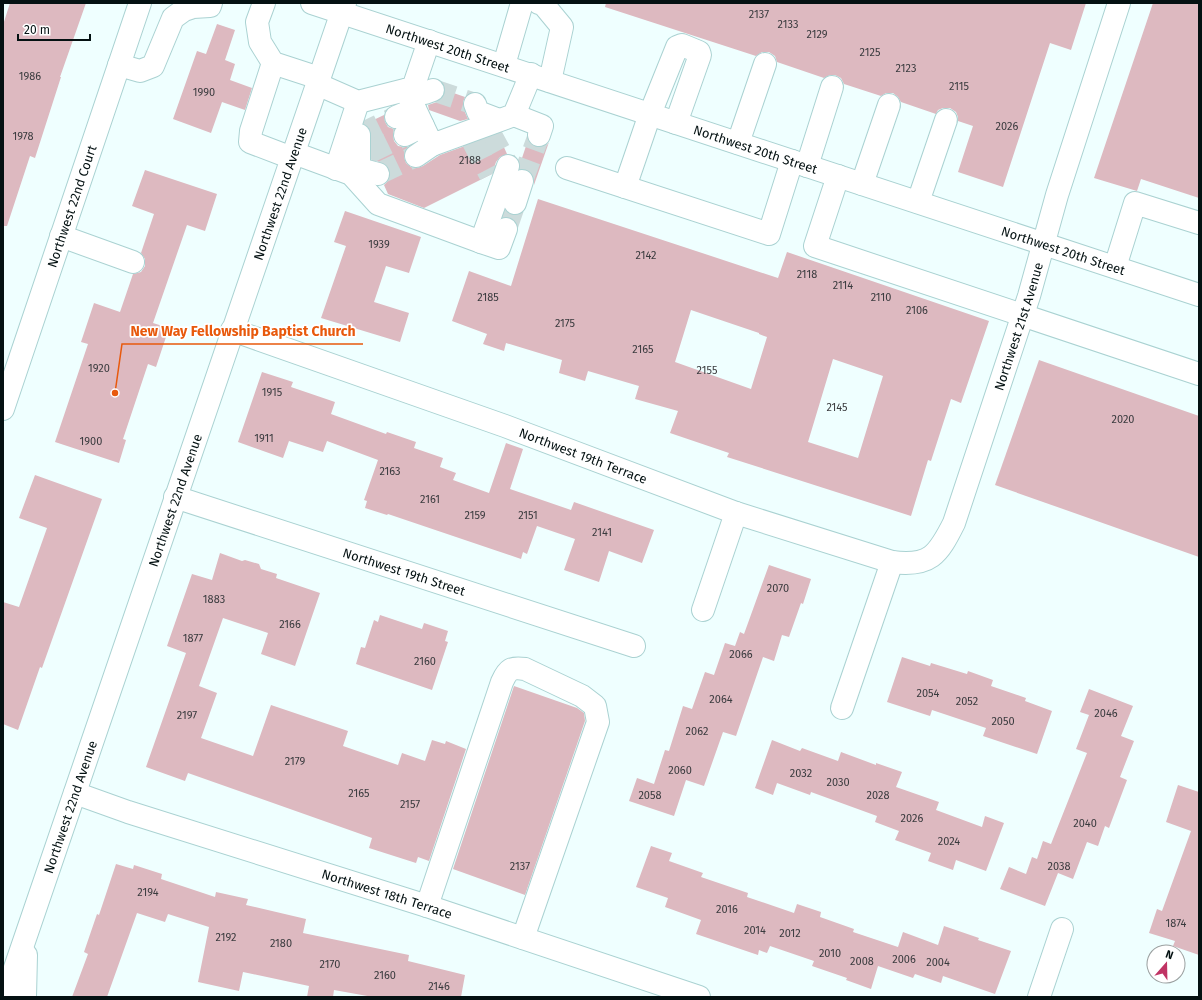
<svg xmlns="http://www.w3.org/2000/svg" width="1202" height="1000" font-family="'Fira Sans',sans-serif">
  <rect width="100%" height="100%" fill="#efffff"/>
  <g fill="#ddb9c0" fill-rule="evenodd">
    <polygon points="10,3 86,3 60,77 61,77 35,158 30,156 7,226 3,226 3,25"/>
    <polygon points="606,3 1086,3 1071,50 1050,43 1003,187 958,172 973,126 958,121 958,117 956,112 950,108 943,108 938,110 936,114 901,102 898,97 893,93 886,93 881,96 844,84 841,78 835,75 830,75 824,78 777,62 775,56 769,52 762,52 756,56 605,7"/>
    <polygon points="1153,3 1199,3 1199,198 1141,179 1137,191 1094,178"/>
    <polygon points="217,24 235,30 225,60 235,64 230,80 252,88 245,110 222,102 211,133 173,119 197,51 206,54"/>
    <polygon points="445,90 465,97 463,102 463,108 468,119 460,121 429,110 428,105 437,102 442,98"/>
    <polygon points="384,115 385,122 388,127 394,129 393,135 394,141 398,146 404,147 408,147 405,151 404,157 406,163 411,167 417,168 423,166 440,155 498,134 507,154 500,157 496,162 492,174 424,208 388,194 384,185 387,182 390,178 390,170 386,165 372,159 371,135 370,128 365,124"/>
    <polygon points="528,140 530,144 535,147 541,147 547,145 549,142 534,185 534,178 531,173 526,169 520,169 520,164"/>
    <polygon points="145,170 217,194 205,231 187,225 153,323 169,328 156,367 148,364 123,439 126,440 119,463 55,442 88,344 81,342 94,303 120,312 133,274 141,272 145,266 145,259 141,253 154,214 132,206"/>
    <path d="M538,199l240,79 9,-26 202,69 -28,82 -10,-4 -20,62 -3,-1 -17,56 -184,-59 2,-4 -59,-20 8,-22 -43,-12 4,-13 -51,-15 -3,10 -26,-8 3,-13 -56,-17 -2,8 -21,-7 4,-10 -35,-13 17,-50 42,15zM691,310l68,23v1l8,3 -16,52 -76,-27zM833,359l50,17 -25,82 -50,-16z"/>
    <polygon points="345,211 421,237 409,273 386,266 374,302 409,313 400,342 321,318 346,246 334,242"/>
    <polygon points="1039,360 1199,416 1199,557 995,485"/>
    <polygon points="262,372 293,382 291,387 335,402 331,414 386,434 387,432 416,442 414,448 443,458 440,467 456,473 453,480 489,493 506,443 523,449 510,489 571,510 574,502 654,530 642,563 609,551 599,582 564,570 575,539 537,526 527,554 523,552 521,559 388,514 387,515 365,508 367,501 364,500 378,460 327,441 323,452 289,441 283,458 238,442"/>
    <polygon points="35,475 102,499 42,668 40,667 18,730 3,724 3,602 19,607 47,528 19,518"/>
    <polygon points="220,553 242,561 245,560 259,564 261,569 277,574 276,578 320,593 295,666 261,654 268,633 223,618 199,686 217,693 201,738 253,756 271,705 348,731 343,746 398,765 402,753 425,761 432,740 445,744 446,741 466,749 429,861 418,857 416,863 369,848 372,838 188,773 185,781 146,767 186,653 167,646 192,574 212,580"/>
    <polygon points="769,565 811,579 803,604 801,603 789,637 782,635 774,661 763,657 736,736 723,732 704,786 686,780 674,816 629,801 637,778 654,784 665,750 669,751 683,706 692,709 705,672 714,675 725,643 735,646 740,632 744,634"/>
    <polygon points="380,615 422,629 424,623 448,631 445,641 448,642 432,690 356,664 361,647 365,648 374,620 378,622"/>
    <polygon points="902,657 930,666 931,663 967,674 968,671 993,680 991,686 1026,698 1025,701 1052,711 1037,754 983,736 986,728 932,710 930,716 887,702"/>
    <polygon points="514,686 577,708 584,713 585,721 525,895 453,869"/>
    <polygon points="1089,689 1133,706 1121,736 1134,741 1120,777 1127,780 1109,828 1105,826 1098,846 1087,842 1073,879 1058,873 1045,906 1000,889 1009,867 1026,874 1032,857 1037,859 1043,841 1051,844 1087,753 1076,749 1089,715 1080,712"/>
    <polygon points="772,740 800,751 802,748 838,761 841,752 876,765 876,763 902,772 896,787 939,802 936,810 982,827 985,816 1004,823 986,871 956,860 953,870 928,861 931,853 895,840 899,831 875,822 877,816 811,792 810,795 777,783 773,795 755,788"/>
    <polygon points="1178,785 1199,792 1199,955 1173,946 1175,941 1149,933 1157,909 1162,911 1191,831 1166,822"/>
    <polygon points="651,846 672,853 669,861 703,873 701,877 748,893 747,897 794,913 797,904 821,912 820,917 854,929 853,932 898,947 903,932 938,945 944,926 979,938 978,940 1011,951 995,994 943,976 941,983 915,974 913,978 878,966 871,989 846,980 847,978 812,966 814,961 770,946 767,953 759,950 758,955 696,934 701,920 665,907 668,898 636,887"/>
    <polygon points="116,864 133,869 134,865 162,874 161,879 215,897 216,892 248,899 246,905 306,919 303,933 409,955 408,961 465,975 461,997 373,997 334,990 333,997 307,997 309,986 243,972 239,991 198,982 209,927 168,914 165,922 137,913 107,997 72,997 88,954 84,952 97,914 99,915"/>
  </g>
  <g fill="none" stroke-linecap="round" stroke-linejoin="round">
    <g stroke="#ccdbdb" stroke-width="22" stroke-dasharray="22 11" stroke-linecap="butt">
      <polyline points="433,90 475,104"/>
      <polyline points="489,131 508,166"/>
      <polyline points="359,135 396,117"/>
      <polyline points="472,140 490,175"/>
      <polyline points="368,153 405,135"/>
      <polyline points="378,174 416,156"/>
      <polyline points="522,181 539,135"/>
      <polyline points="506,229 515,203"/>
    </g>
    <defs>
      <g id="minor">
        <polyline points="264,3 257,22 260,42 273,63 319,78"/>
        <polyline points="539,3 543,4 562,27 550,81"/>
        <polyline points="273,63 251,131 250,142 292,158"/>
        <polyline points="119,65 140,71 153,66 173,18 184,10 193,7 210,6 211,3"/>
        <polyline points="504,65 522,3"/>
        <polyline points="317,84 358,102 413,88 429,41"/>
        <polyline points="413,88 425,93 433,90"/>
        <polyline points="406,90 432,145 514,115 531,74"/>
        <polyline points="475,104 478,112 499,120"/>
        <polyline points="514,115 542,126 539,135"/>
        <polyline points="396,117 415,109"/>
        <polyline points="405,135 423,126"/>
        <polyline points="738,143 765,64"/>
        <polyline points="294,153 351,174 378,204 481,242 508,166"/>
        <polyline points="416,156 432,145"/>
        <polyline points="807,166 832,87"/>
        <polyline points="567,168 769,234 792,161"/>
        <polyline points="336,169 358,102"/>
        <polyline points="359,169 359,135"/>
        <polyline points="351,174 359,169 378,174"/>
        <polyline points="838,176 815,246 1199,374"/>
        <polyline points="862,184 889,105"/>
        <polyline points="625,187 650,114 677,47 682,45 699,52 700,55 676,123"/>
        <polyline points="918,202 946,120"/>
        <polyline points="515,203 522,181"/>
        <polyline points="61,236 133,262"/>
        <polyline points="481,242 499,248 506,229"/>
        <polyline points="1115,267 1135,203 1199,223"/>
        <path id="s1" d="M232,330l273,96 231,87 156,49c38,5 46,-7 62,-39l75,-227 28,-101 62,-192"/>
        <path id="s2" d="M3,409l137,-406"/>
        <path id="s3" d="M175,497l459,149"/>
        <polyline points="703,610 736,513"/>
        <polyline points="842,708 892,562"/>
        <path id="s4" d="M75,793l53,19 299,94 272,91"/>
        <path d="M427,906l75,-224c6,-13 9,-15 23,-13l57,27 13,10 3,16 -75,216"/>
        <polyline points="1039,997 1062,929"/>
      </g>
      <g id="major">
        <path id="s5" d="M312,3l887,292"/>
        <path id="s6" d="M5,997l340,-994"/>
        <polyline points="25,997 26,955"/>
      </g>
    </defs>
    <use href="#minor" stroke="#aad2d2" stroke-width="24"/>
    <use href="#major" stroke="#aad2d2" stroke-width="24"/>
    <use href="#minor" stroke="#fff" stroke-width="22"/>
    <use href="#major" stroke="#fff" stroke-width="22"/>
  </g>
  <g text-anchor="middle" dominant-baseline="central" stroke-width="3.5" stroke-linejoin="round" paint-order="stroke">
    <g font-size="11" fill="#3a3b3e">
      <text x="759" y="14">2137</text>
      <text x="788" y="24">2133</text>
      <text x="817" y="34">2129</text>
      <text x="870" y="52">2125</text>
      <text x="906" y="68">2123</text>
      <text x="30" y="76">1986</text>
      <text x="959" y="86">2115</text>
      <text x="204" y="92">1990</text>
      <text x="1007" y="126">2026</text>
      <text x="23" y="136">1978</text>
      <text x="470" y="160">2188</text>
      <text x="379" y="244">1939</text>
      <text x="646" y="255">2142</text>
      <text x="807" y="274">2118</text>
      <text x="843" y="285">2114</text>
      <text x="488" y="297">2185</text>
      <text x="881" y="297">2110</text>
      <text x="917" y="310">2106</text>
      <text x="565" y="323">2175</text>
      <text x="643" y="349">2165</text>
      <text x="99" y="368">1920</text>
      <text x="707" y="370">2155</text>
      <text x="272" y="392">1915</text>
      <text x="837" y="407">2145</text>
      <text x="1123" y="419">2020</text>
      <text x="264" y="438">1911</text>
      <text x="91" y="441">1900</text>
      <text x="390" y="471">2163</text>
      <text x="430" y="499">2161</text>
      <text x="475" y="515">2159</text>
      <text x="528" y="515">2151</text>
      <text x="602" y="532">2141</text>
      <text x="778" y="588">2070</text>
      <text x="214" y="599">1883</text>
      <text x="290" y="624">2166</text>
      <text x="193" y="638">1877</text>
      <text x="741" y="654">2066</text>
      <text x="425" y="661">2160</text>
      <text x="928" y="693">2054</text>
      <text x="721" y="699">2064</text>
      <text x="967" y="701">2052</text>
      <text x="1106" y="713">2046</text>
      <text x="187" y="715">2197</text>
      <text x="1003" y="721">2050</text>
      <text x="697" y="731">2062</text>
      <text x="295" y="761">2179</text>
      <text x="680" y="770">2060</text>
      <text x="801" y="773">2032</text>
      <text x="838" y="782">2030</text>
      <text x="359" y="793">2165</text>
      <text x="650" y="795">2058</text>
      <text x="878" y="795">2028</text>
      <text x="410" y="804">2157</text>
      <text x="912" y="818">2026</text>
      <text x="1085" y="823">2040</text>
      <text x="949" y="841">2024</text>
      <text x="520" y="866">2137</text>
      <text x="1059" y="866">2038</text>
      <text x="148" y="892">2194</text>
      <text x="727" y="909">2016</text>
      <text x="1176" y="923">1874</text>
      <text x="755" y="930">2014</text>
      <text x="790" y="933">2012</text>
      <text x="226" y="937">2192</text>
      <text x="281" y="943">2180</text>
      <text x="830" y="953">2010</text>
      <text x="904" y="959">2006</text>
      <text x="862" y="961">2008</text>
      <text x="938" y="962">2004</text>
      <text x="330" y="964">2170</text>
      <text x="385" y="975">2160</text>
      <text x="439" y="986">2146</text>
    </g>
    <g font-size="13" fill="#041112" stroke="#fff">
      <text stroke="none"><textPath href="#s5" startOffset="143">Northwest 20th Street</textPath></text>
      <text stroke="none"><textPath href="#s5" startOffset="467">Northwest 20th Street</textPath></text>
      <text stroke="none"><textPath href="#s6" startOffset="849">Northwest 22nd Avenue</textPath></text>
      <text stroke="none"><textPath href="#s2" startOffset="214">Northwest 22nd Court</textPath></text>
      <text stroke="none"><textPath href="#s5" startOffset="791">Northwest 20th Street</textPath></text>
      <text stroke="none"><textPath href="#s1" startOffset="988">Northwest 21st Avenue</textPath></text>
      <text stroke="none"><textPath href="#s1" startOffset="373">Northwest 19th Terrace</textPath></text>
      <text stroke="none"><textPath href="#s6" startOffset="525">Northwest 22nd Avenue</textPath></text>
      <text stroke="none"><textPath href="#s3" startOffset="241">Northwest 19th Street</textPath></text>
      <text stroke="none"><textPath href="#s6" startOffset="201">Northwest 22nd Avenue</textPath></text>
      <text stroke="none"><textPath href="#s4" startOffset="328">Northwest 18th Terrace</textPath></text>
    </g>
  </g>
  <path fill="none" stroke="#e8590c" stroke-width="1.5" d="M115 393L122 344H363"/>
  <circle fill="#e8590c" stroke="#fff" stroke-width="1.5" cx="115" cy="393" r="4"/>
  <g font-size="14" text-anchor="middle" font-weight="bold" fill="#e8590c" stroke="#fff" stroke-width="3.5" stroke-linejoin="round" paint-order="stroke">
    <text x="243" y="336">New Way Fellowship Baptist Church</text>
  </g>
  <rect width="1202" height="1000" fill="none" stroke="#041112" stroke-width="8"/>
  <g transform="translate(1166 964) rotate(20)"><circle r="19" fill="#ffffff" stroke="#9ba0a0"/>
  <path d="M0-3L7 15L0 10L-7 15Z" fill="#c03364"/>
  <text y="-6" font-size="11" font-weight="bold" text-anchor="middle" fill="#041112">N</text>
  </g>
  <path d="M18 34v6h72v-6" fill="none" stroke="#041112" stroke-width="2"/>
  <text x="24" y="34" font-size="12" fill="#041112" stroke="#ffffff" stroke-width="3" paint-order="stroke">20 m</text>
</svg>
